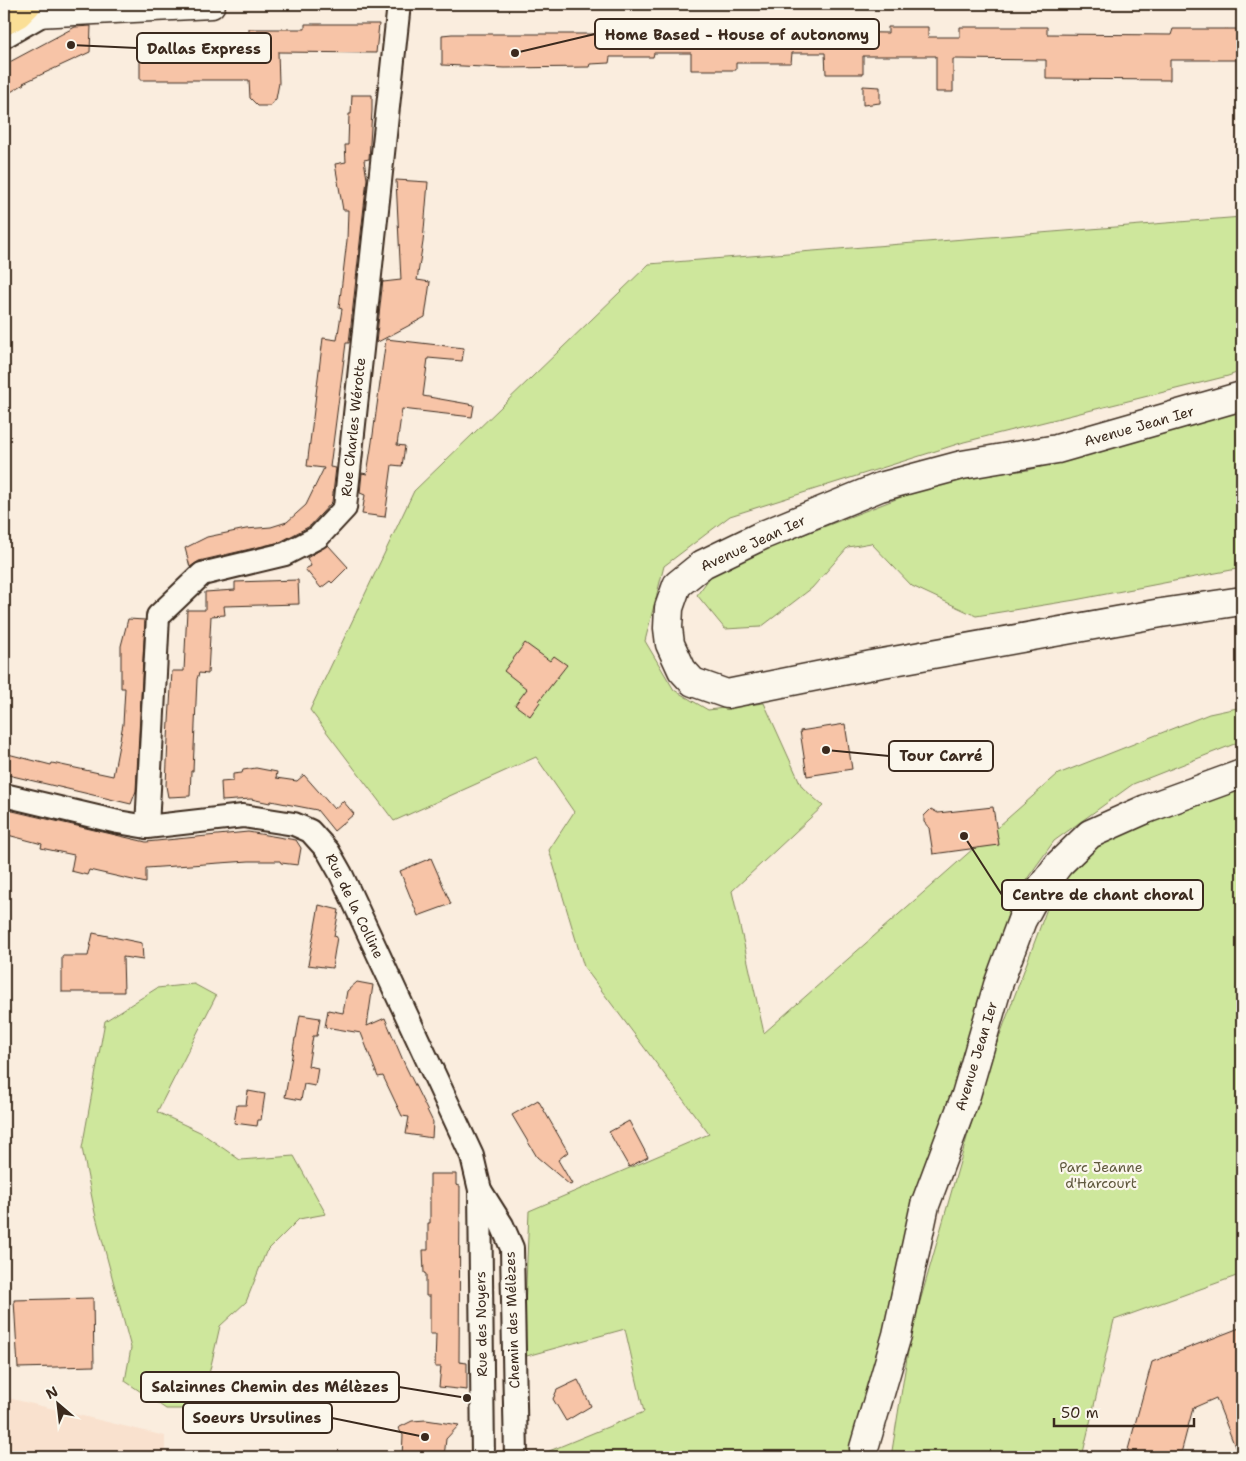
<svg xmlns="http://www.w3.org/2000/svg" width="1246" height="1461" font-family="'Shantell Sans',sans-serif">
  <rect width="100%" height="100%" fill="#faedde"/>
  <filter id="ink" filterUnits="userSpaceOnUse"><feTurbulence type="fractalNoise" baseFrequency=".02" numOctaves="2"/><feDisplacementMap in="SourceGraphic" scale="10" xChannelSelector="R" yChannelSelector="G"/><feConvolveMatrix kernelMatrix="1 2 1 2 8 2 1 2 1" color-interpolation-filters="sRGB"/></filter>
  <g filter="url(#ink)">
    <polygon fill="#f9e1ce" points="4,1397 165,1436 165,1457 4,1457"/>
    <g fill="#cee79c" stroke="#84885d">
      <polygon points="1242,217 1242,371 1228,376 964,442 730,516 664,566 645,641 674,690 708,710 764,703 802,787 823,806 732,891 764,1033 1058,774 1209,714 1242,707 1242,741 1133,784 1054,841 1012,900 861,1457 541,1457 542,1454 644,1412 625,1329 523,1357 529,1211 709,1134 584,967 549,850 574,812 536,757 394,821 310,710 414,491 649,264"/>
      <polygon points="1242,410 1242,568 1075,600 976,616 912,586 871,543 848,547 812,588 761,627 725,629 697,595 717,568 948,479 1029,470"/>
      <polygon points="1242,758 1242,1274 1114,1320 1082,1457 891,1457 911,1333 984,1078 1058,879 1090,845 1210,771"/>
      <polygon points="194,984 216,996 157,1112 200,1132 240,1160 294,1156 326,1214 299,1219 266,1252 246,1302 220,1326 201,1409 166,1409 125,1381 131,1348 95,1213 82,1148 105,1021 157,988"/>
    </g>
    <g fill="#f7c4a7" stroke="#3b2a1e">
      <polygon points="305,24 379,24 376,53 278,52 279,83 276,99 270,106 258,106 250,98 249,80 140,80 140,37 249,37 249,29 305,29"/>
      <polygon points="610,25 691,26 692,37 748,38 748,27 826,27 826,32 888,33 888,27 928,27 928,37 960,37 960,27 1047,27 1047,34 1171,35 1173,29 1242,29 1242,60 1170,60 1170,80 1046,79 1046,60 953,59 953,92 936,92 936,56 863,56 863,74 826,74 825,53 792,53 791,63 736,63 736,70 691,70 691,53 654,53 653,57 610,57 609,63 590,64 589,67 504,68 442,65 442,35 452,34 609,34"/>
      <polygon points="91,26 90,52 23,83 24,84 4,96 4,65 75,27"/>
      <polygon points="863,86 880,87 880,103 863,105"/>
      <polygon points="352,95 372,95 372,111 369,159 364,160 367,179 349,343 346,343 330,467 336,468 332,502 310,526 280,542 199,561 190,567 185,548 207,537 246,529 271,527 287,522 306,505 324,468 307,466 323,338 337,340 342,309 339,308 347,240 348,210 343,210 335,164 346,162 345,145 348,145 349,114 351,114"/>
      <polygon points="396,180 428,182 423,242 417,280 430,282 425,317 376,343 383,279 383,282 401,280"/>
      <polygon points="386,339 464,348 462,361 428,358 423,396 474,405 472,417 402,409 397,445 405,446 402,466 392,465 385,517 362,514 365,495 360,493 362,473 367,474 372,442"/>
      <polygon points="328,545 348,567 332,583 330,581 321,588 305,569 311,566 307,558"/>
      <polygon points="298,580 299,604 224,606 225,615 211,616 208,674 199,673 197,679 193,771 191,771 190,796 168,797 166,786 168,739 172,671 184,671 187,610 205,610 205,592 235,590 235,582"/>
      <polygon points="128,619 145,620 136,791 131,804 4,774 4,753 51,765 52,763 113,776 123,724 125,688 121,688 121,646"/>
      <polygon points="525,643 550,661 554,656 567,665 539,701 540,702 530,716 515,705 527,689 504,671"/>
      <polygon points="845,724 852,769 807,776 800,731"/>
      <polygon points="256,768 277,772 276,778 297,781 304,775 334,809 343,801 354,814 334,831 317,810 271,801 270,803 251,799 222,801 221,782 233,781 233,774 242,773 243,770"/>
      <polygon points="993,807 999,845 933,854 929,828 924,822 924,816 931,809 938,813"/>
      <polygon points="4,809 146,842 248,832 296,840 301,848 298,865 281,863 280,861 249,861 146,868 146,883 89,870 87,875 71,871 74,855 41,848 42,844 4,834"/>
      <polygon points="431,858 451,904 418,916 400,871"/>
      <polygon points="319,905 339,910 334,936 337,937 332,968 308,965"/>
      <polygon points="93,933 142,943 143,960 123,957 124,992 62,992 62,956 88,956"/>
      <polygon points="357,982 373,985 367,1026 385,1018 405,1065 433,1122 432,1138 406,1134 409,1117 402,1116 383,1076 378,1077 361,1033 325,1027 328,1010 343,1013 347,991"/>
      <polygon points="300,1015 320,1018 317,1036 313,1036 308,1066 318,1068 315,1086 304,1084 301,1100 285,1097 295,1038 296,1038"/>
      <polygon points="248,1091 265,1094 261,1120 258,1120 257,1126 234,1123 237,1105 246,1105"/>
      <polygon points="538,1100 568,1152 558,1160 572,1184 570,1185 537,1157 512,1115"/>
      <polygon points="629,1121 648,1157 629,1167 609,1132"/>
      <polygon points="430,1174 456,1174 456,1185 460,1186 459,1362 467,1363 467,1390 439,1387 441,1367 435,1367 436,1334 430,1334 430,1296 426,1296 426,1274 424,1273 423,1250 428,1250 428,1223 430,1223"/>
      <polygon points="93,1298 94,1366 18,1368 14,1300"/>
      <polygon points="1242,1327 1242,1457 1239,1457 1216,1398 1193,1408 1180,1457 1126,1457 1152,1362"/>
      <polygon points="578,1380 591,1406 566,1421 553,1399 557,1390"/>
      <polygon points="426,1420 459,1425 446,1439 444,1457 402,1457 403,1435 398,1428 412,1421"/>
    </g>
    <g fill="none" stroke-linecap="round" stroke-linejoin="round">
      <defs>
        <polyline id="lane" points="4,43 46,19"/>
        <g id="street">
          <polyline points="4,795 118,822 147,827 243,816 294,824 310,831 328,851 341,874 472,1156 480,1190 483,1457"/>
          <polyline points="147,827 158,616 202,574 285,554 318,537 345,508 399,4"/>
          <polyline points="480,1190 502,1225 512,1248 516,1457"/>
        </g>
        <g id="secondary">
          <polyline points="17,14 211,4"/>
          <polyline points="1242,396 1057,449 962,465 880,487 763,535 703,564 677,585 669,608 668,628 670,644 682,670 693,682 727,694 877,664 1161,613 1242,601"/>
          <polyline points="865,1457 864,1448 897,1335 925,1205 966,1095 998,985 1022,920 1035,896 1059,864 1090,834 1146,809 1242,774"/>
        </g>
        <polyline id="primary" points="4,21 17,14 27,4"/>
      </defs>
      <use href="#lane" stroke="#3b2a1e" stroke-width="15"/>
      <use href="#street" stroke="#3b2a1e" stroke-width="26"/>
      <use href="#secondary" stroke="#3b2a1e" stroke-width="31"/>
      <use href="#primary" stroke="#3b2a1e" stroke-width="31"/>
      <use href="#lane" stroke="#fbf7ec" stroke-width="11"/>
      <use href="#street" stroke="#fbf7ec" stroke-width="22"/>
      <use href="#secondary" stroke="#fbf7ec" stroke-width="28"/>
      <use href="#primary" stroke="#fadf96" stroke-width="28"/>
    </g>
  </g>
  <g text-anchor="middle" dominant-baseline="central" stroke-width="4.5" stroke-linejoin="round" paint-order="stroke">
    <g font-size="14" fill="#3b2a1e" stroke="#fbf7ec">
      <text transform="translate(1139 426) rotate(-16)">Avenue Jean Ier</text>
      <text transform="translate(353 427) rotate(-84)">Rue Charles Wérotte</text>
      <text transform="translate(753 543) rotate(-25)">Avenue Jean Ier</text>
      <text transform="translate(355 906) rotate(64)">Rue de la Colline</text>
      <text transform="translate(976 1056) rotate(-73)">Avenue Jean Ier</text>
      <text transform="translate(512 1320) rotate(-92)">Chemin des Mélèzes</text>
      <text transform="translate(481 1324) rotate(-91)">Rue des Noyers</text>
    </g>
    <g font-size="14" fill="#60593e" stroke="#fbf7ec">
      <text x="1101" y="1167">Parc Jeanne<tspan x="1101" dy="16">d'Harcourt</tspan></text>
    </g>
  </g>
  <path fill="none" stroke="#3b2a1e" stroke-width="2" d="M515 53L595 34M71 45L137 48M826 750L889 756M964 836L1002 895M467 1398L399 1387M425 1437L332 1418"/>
  <g fill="#3b2a1e" stroke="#fbf7ec" stroke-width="2">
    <circle cx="515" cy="53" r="5"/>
    <circle cx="71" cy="45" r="5"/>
    <circle cx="826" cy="750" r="5"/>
    <circle cx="964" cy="836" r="5"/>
    <circle cx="467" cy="1398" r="5"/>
    <circle cx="425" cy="1437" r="5"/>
  </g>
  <g fill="#fbf7ec" stroke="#3b2a1e" stroke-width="2">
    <rect x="595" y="19" width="284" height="30" rx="5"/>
    <rect x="137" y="33" width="134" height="30" rx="5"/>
    <rect x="889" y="741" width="104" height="30" rx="5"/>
    <rect x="1002" y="880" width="201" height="30" rx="5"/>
    <rect x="141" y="1372" width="258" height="30" rx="5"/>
    <rect x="183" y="1403" width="149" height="30" rx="5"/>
  </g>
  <g font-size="15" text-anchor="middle" font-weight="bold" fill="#3b2a1e">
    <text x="737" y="40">Home Based - House of autonomy</text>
    <text x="204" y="54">Dallas Express</text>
    <text x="941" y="761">Tour Carré</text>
    <text x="1103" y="900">Centre de chant choral</text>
    <text x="270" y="1392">Salzinnes Chemin des Mélèzes</text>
    <text x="257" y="1423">Soeurs Ursulines</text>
  </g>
  <rect width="1246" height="1461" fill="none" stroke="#fbf7ec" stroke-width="20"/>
  <rect x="10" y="10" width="1226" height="1441" fill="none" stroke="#3b2a1e" stroke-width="2" filter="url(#ink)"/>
  <g transform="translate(58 1404) rotate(332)" stroke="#fbf7ec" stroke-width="4" paint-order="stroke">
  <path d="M0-4L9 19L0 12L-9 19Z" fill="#3b2a1e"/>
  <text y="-8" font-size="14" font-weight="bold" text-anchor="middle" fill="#3b2a1e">N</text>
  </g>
  <path d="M1054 1418v8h140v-8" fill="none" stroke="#3b2a1e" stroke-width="2.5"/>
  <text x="1061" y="1418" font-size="15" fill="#3b2a1e" stroke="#fbf7ec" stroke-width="4" paint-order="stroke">50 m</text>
</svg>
